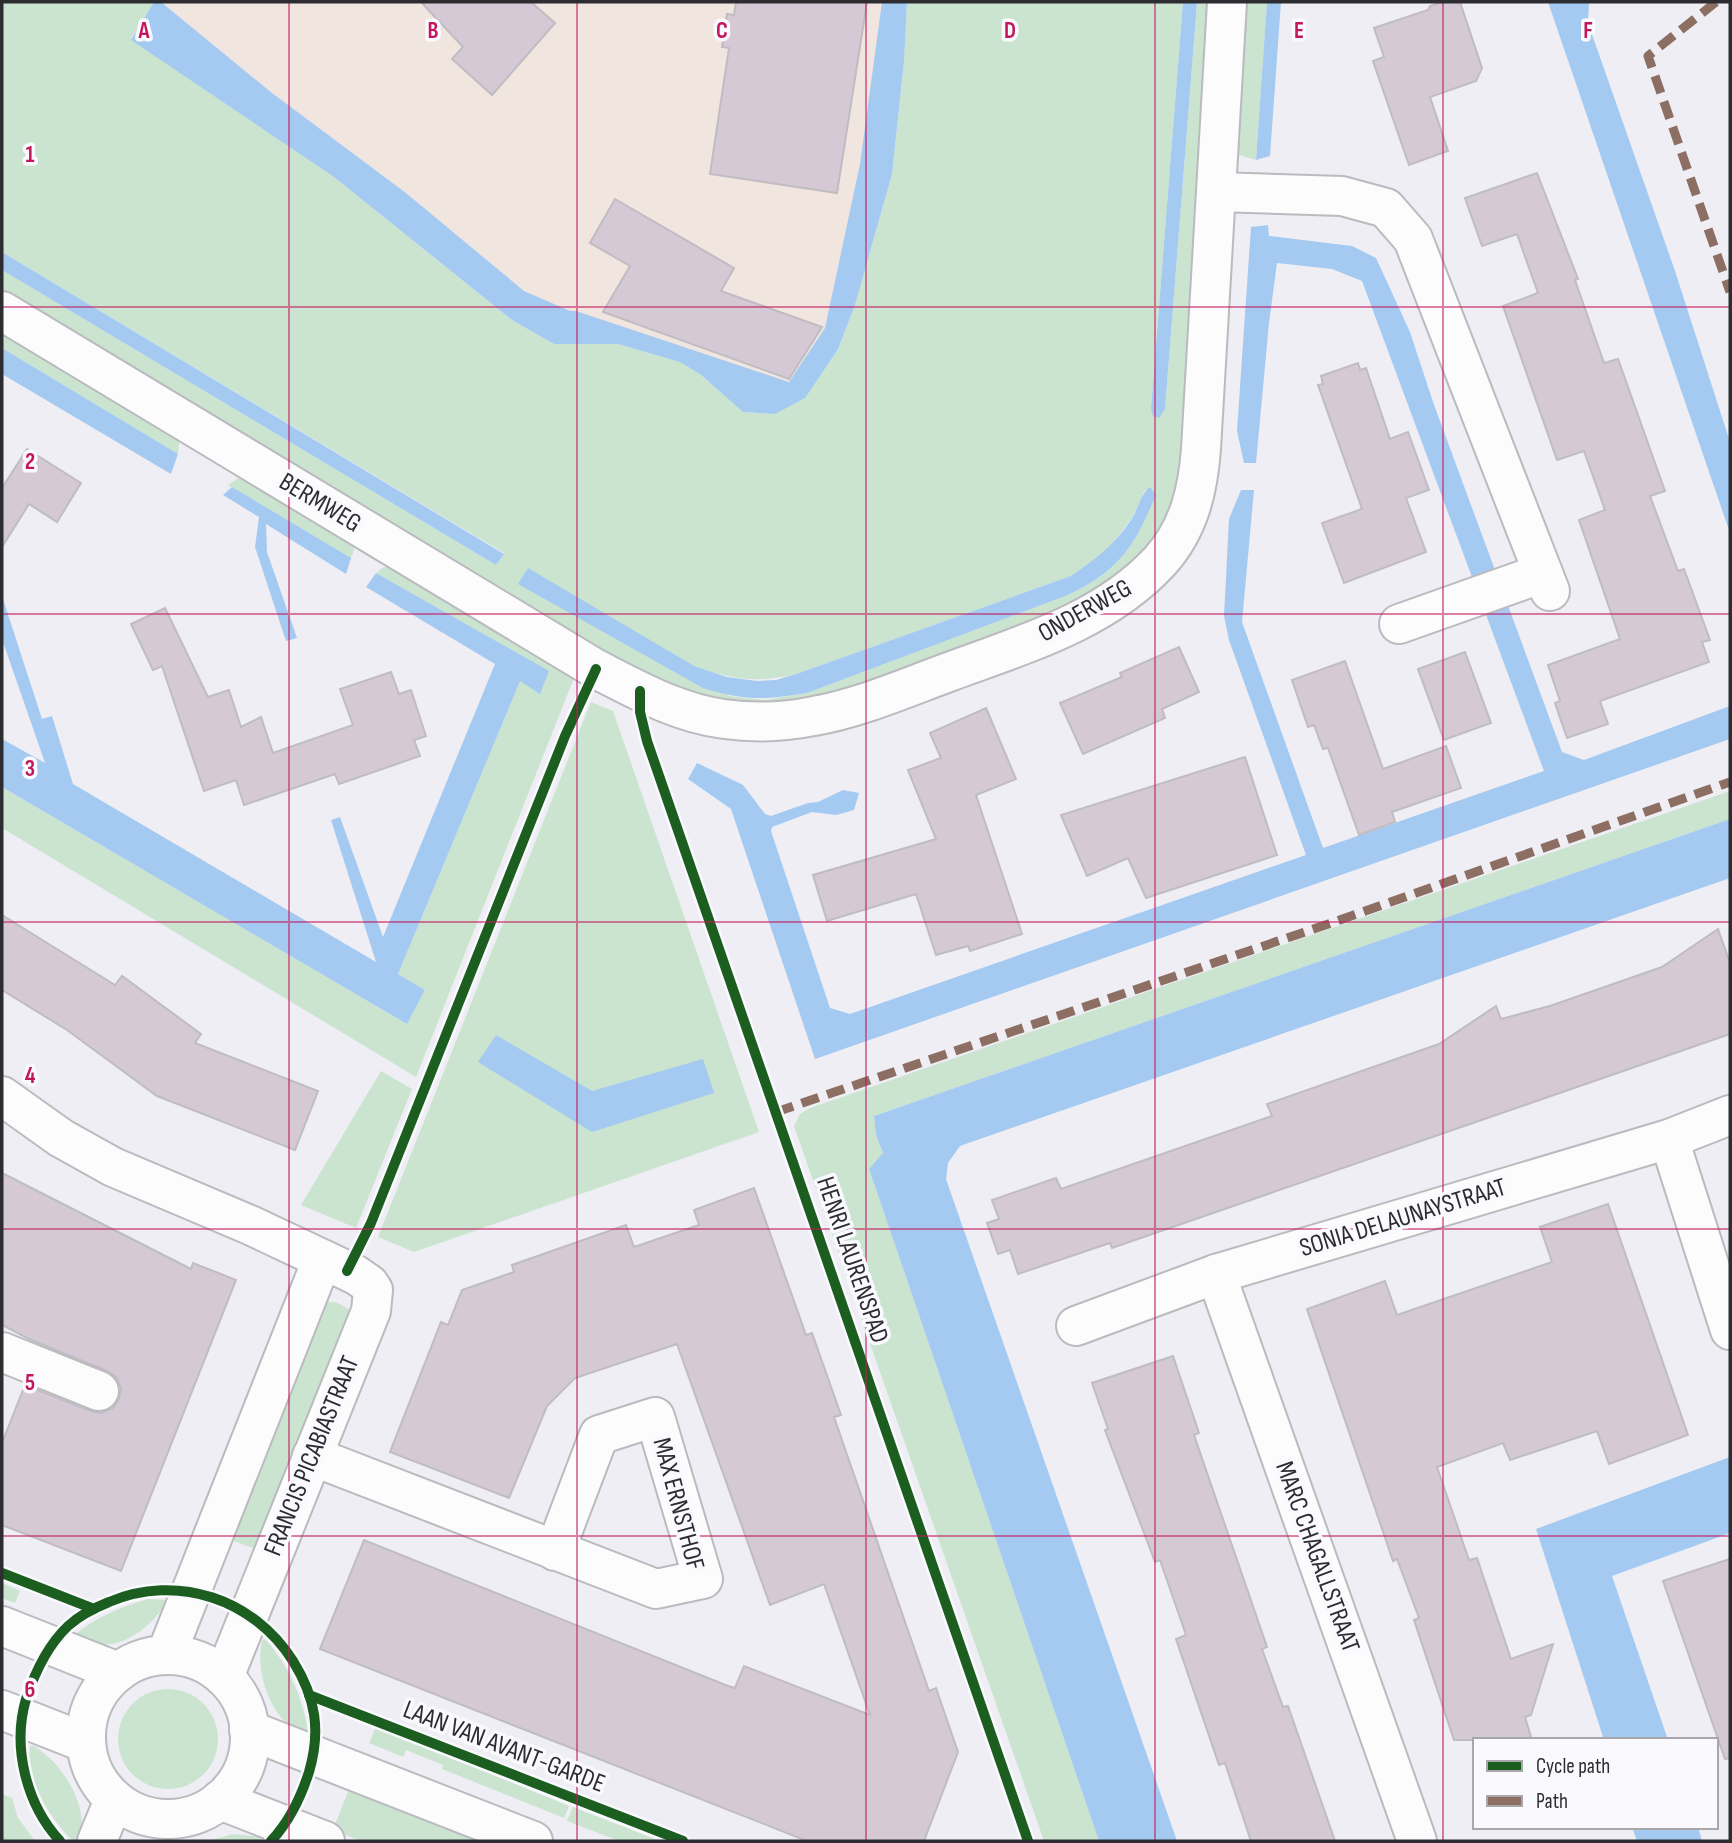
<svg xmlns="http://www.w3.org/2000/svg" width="1732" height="1843" font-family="'Sofia Sans Condensed',sans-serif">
  <rect width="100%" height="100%" fill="#eeeef4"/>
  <polygon fill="#f1e5e0" points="161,2 893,2 843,300 795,389 599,331 524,291 406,193 272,93"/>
  <g fill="#cae4d0" fill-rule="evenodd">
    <path d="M2,2h152l-23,37 203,138 178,143 42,24h64l63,18 19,12 43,38 32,2 63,-65 17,-44 37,-131 12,-113 3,-59h276l-32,407h14l32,-407h21l-39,491 -22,47 -49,51 -265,108 -74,9 -94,-15 -673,-395v-28l494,295 8,-12 -502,-301zM1145,490l11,5c-22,52 -36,75 -88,100l-261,98 -42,7 -35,-4 -36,-30c40,14 64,18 105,7l272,-97 33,-22 28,-36z"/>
    <polygon points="1239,2 1267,2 1256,160 1236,154"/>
    <polygon points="2,324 180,431 178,454 2,348"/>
    <polygon points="243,475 352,534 354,550 351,558 228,485"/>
    <polygon points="400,563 576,667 574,678 416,1077 2,828 2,787 407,1024 425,990 398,974 520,680 548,671 376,573 382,568"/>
    <polygon points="591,702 613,711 759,1132 414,1252 378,1237"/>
    <polygon points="1730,791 1730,819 874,1116 876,1135 883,1154 869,1169 1099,1841 1044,1841 794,1126 800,1114 810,1108"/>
    <polygon points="381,1071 412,1089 356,1228 301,1205"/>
    <polygon points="326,1301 338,1303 350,1310 351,1325 260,1551 227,1538"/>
    <polygon points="2,1583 20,1591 15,1603 2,1598"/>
    <path d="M147,1599l19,1 1,3c-15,21 -40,45 -68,41 -9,-1 -19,-5 -27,-7 22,-19 47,-29 75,-38z"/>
    <path d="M265,1639c24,27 37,57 43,93l-3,3c-35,-14 -50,-61 -43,-95z"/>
    <circle cx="168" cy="1739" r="50"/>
    <polygon points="376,1727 569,1806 564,1818 442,1769 443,1765 406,1750 403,1757 369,1743"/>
    <path d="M30,1746h4c30,19 54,58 47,95h-8c-23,-22 -47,-61 -43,-95z"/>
    <polygon points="351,1784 497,1841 361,1841 333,1830"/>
    <polygon points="2,1794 12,1798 18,1818 35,1841 2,1841"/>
    <polygon points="573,1807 660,1841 619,1841 567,1821"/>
    <polygon points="233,1834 261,1837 260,1841 208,1841"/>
  </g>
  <g fill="#a4caf2">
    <polygon points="154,2 161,2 272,93 406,193 524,291 570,311 576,311 789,382 825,328 860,164 882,2 907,2 904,61 892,174 855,305 838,349 805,398 775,414 743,412 700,374 680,362 618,344 554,344 512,320 334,177 131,40"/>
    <polygon points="1183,2 1197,2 1165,409 1159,418 1153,416 1151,409"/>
    <polygon points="1267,2 1281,2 1270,156 1256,160"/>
    <polygon points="1548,2 1589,2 1588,23 1675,271 1730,442 1730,533"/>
    <polygon points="1268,225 1269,236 1352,246 1376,258 1410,332 1433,402 1562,752 1584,760 1730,706 1730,739 815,1059 731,809 688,779 697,763 743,785 765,814 771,816 808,803 818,802 843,790 859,793 854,810 836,815 812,812 772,827 771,831 830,1008 850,1014 1306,855 1229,640 1224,616 1229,519 1241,490 1254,490 1242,622 1323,848 1544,771 1362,281 1332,269 1277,263 1269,323 1256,463 1244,463 1237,431 1251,227"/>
    <polygon points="2,252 504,554 496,565 2,270"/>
    <polygon points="2,348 178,454 171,474 2,374"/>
    <polygon points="232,487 351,558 346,574 266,524 267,552 297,638 286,641 255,547 259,517 223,495"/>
    <path d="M1150,487l6,8c-22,52 -36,75 -88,100l-261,98c-42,7 -62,8 -104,-5l-185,-104 10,-16 166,98 33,11 30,4 19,-1 23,-7 272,-97c26,-18 42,-30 60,-56 7,-10 9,-26 19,-33z"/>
    <polygon points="376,573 549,671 540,694 520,681 398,974 425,990 407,1024 2,787 2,739 45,763 2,639 2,596 42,719 52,716 73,784 376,962 331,820 340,817 383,937 495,664 366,587"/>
    <polygon points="1730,819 1730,878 960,1146 948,1163 946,1179 1177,1841 1099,1841 869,1169 883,1153 876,1135 874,1116"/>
    <polygon points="496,1035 592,1091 703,1059 714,1093 592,1132 478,1062"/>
    <polygon points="1730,1457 1730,1533 1612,1576 1668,1740 1604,1740 1536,1529"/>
    <polygon points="1632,1827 1698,1827 1702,1841 1637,1841"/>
  </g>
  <g fill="#d5c9d5" stroke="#bfbdc1" stroke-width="2">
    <polygon points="421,2 531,2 555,23 492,95 452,59 463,47"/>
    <polygon points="736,2 867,2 837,193 710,174 729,48 722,47 727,14 734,15"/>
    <polygon points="1442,2 1460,2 1482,68 1476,81 1430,97 1448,151 1409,165 1373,61 1384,57 1374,28 1428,10 1430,6"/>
    <polygon points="1537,173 1578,279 1575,280 1604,363 1618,359 1665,491 1650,496 1678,571 1684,569 1710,640 1702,642 1709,662 1600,701 1608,724 1567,738 1555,703 1560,701 1548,665 1620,639 1579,520 1605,510 1584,451 1557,460 1503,306 1538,293 1517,234 1482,246 1465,198"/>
    <polygon points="615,199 734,268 721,291 822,327 789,379 603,312 630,266 590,243"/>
    <polygon points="1358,363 1360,370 1366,368 1390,439 1408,432 1429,490 1406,498 1426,552 1344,583 1322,523 1362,509 1318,385 1323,384 1321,376"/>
    <polygon points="27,449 81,483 57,522 29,504 2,547 2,488"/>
    <polygon points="165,608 208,697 229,690 241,727 261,717 273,753 353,725 340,689 391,672 399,694 411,690 426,736 414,740 420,756 339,784 335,774 244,805 236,780 204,791 162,666 153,670 131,624"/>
    <polygon points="1179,647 1199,692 1162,709 1165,718 1083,754 1060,703 1122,677 1120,673"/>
    <polygon points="1465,652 1491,723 1444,740 1418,669"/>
    <polygon points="1345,661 1383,769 1446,746 1461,788 1392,812 1395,822 1359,835 1328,748 1323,749 1314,725 1308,727 1292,680"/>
    <polygon points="986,708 1016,779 976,795 1022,934 970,951 968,946 936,955 916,894 827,921 813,875 936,839 908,770 941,758 930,733"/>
    <polygon points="1245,757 1277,855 1146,898 1128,858 1087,876 1061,815"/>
    <polygon points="2,915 115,985 122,976 201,1034 195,1043 318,1091 295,1150 157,1096 67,1030 2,990"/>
    <polygon points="1718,929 1730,963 1730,1034 1112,1248 1110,1243 1018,1274 1010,1250 998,1254 987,1223 999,1219 992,1200 1056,1178 1061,1189 1272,1116 1267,1104 1439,1044 1496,1006 1501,1019 1550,1006 1662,967"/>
    <polygon points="2,1173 191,1269 193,1263 236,1280 121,1571 2,1525 2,1443 25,1385 91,1411 101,1413 113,1408 119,1398 121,1389 117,1378 107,1371 31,1340 2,1325"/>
    <polygon points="754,1188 806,1335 812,1333 841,1415 834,1417 929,1691 936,1688 958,1752 924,1841 807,1841 320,1649 364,1540 728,1686 735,1688 744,1666 870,1715 824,1584 770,1605 677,1344 575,1378 547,1406 509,1498 390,1452 441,1322 448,1325 462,1290 514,1272 512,1265 626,1225 634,1247 699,1225 694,1210"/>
    <polygon points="1608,1204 1688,1435 1609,1464 1597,1431 1510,1460 1503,1443 1437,1467 1469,1560 1477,1558 1511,1659 1553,1644 1531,1715 1525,1717 1532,1740 1454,1740 1414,1620 1419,1618 1397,1559 1393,1561 1307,1309 1385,1281 1397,1315 1552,1262 1540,1227"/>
    <polygon points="1173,1356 1199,1433 1194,1435 1267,1647 1262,1649 1283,1707 1288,1706 1335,1841 1251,1841 1225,1763 1219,1765 1176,1639 1186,1635 1160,1560 1155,1562 1105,1430 1108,1429 1092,1383"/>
    <polygon points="1730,1559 1730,1758 1725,1759 1663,1581"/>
  </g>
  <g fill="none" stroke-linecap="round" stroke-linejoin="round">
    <defs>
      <g id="minor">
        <polyline points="1217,192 1342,196 1386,208 1413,239 1550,591"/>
        <path d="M2,311l594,358c41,21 82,44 128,50 30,4 61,3 90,-3 45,-8 89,-27 132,-43 75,-28 158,-51 214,-112 29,-32 38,-71 41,-112l26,-447"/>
        <polyline points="1399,624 1543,573"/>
        <polyline points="2,1096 61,1138 113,1167 250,1225 356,1275 369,1284 373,1290 371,1311 224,1677"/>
        <polyline points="1669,1139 1730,1330"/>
        <polyline points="1216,1274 1417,1841"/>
        <polyline points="1076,1326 1216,1274 1669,1139 1730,1115"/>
        <polyline points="2,1352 99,1391"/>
        <polyline points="312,1456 656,1589 703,1579 655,1417 599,1435 555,1551"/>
        <polyline points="2,1626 118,1672"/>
        <circle cx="168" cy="1737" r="82"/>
        <polyline points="166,1655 322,1260"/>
        <polyline points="2,1710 86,1743"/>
        <polyline points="249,1730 533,1841"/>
        <polyline points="220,1800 325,1841"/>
        <polyline points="97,1841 114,1800"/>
      </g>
    </defs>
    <use href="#minor" stroke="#bababf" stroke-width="42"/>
    <use href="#minor" stroke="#fcfcfd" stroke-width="38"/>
    <g stroke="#8d6e63" stroke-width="9" stroke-dasharray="18 9" stroke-linecap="butt">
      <polyline points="1716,2 1648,56 1730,292"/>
      <polyline points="776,1112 1337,921 1730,782"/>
    </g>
    <defs>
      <g id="cycleway">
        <polyline points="640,691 640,712 647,741 1028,1841"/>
        <polyline points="347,1271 371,1223 565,736 596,669"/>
        <polyline points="2,1573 94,1609"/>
        <polyline points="309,1695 683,1841"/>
        <path d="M60,1841c-34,-37 -48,-94 -34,-142 9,-27 21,-53 42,-73 12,-11 26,-18 41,-24 68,-29 145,-3 184,59 23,37 28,70 16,111 -8,25 -20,50 -38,69"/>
      </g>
    </defs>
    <use href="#cycleway" stroke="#f9f9fe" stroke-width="15"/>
    <use href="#cycleway" stroke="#1b5e20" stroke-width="10"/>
  </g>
  <path fill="none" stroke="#c2185b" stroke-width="2" stroke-opacity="0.55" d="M289,2v1839M577,2v1839M866,2v1839M1155,2v1839M1443,2v1839M2,307h1728M2,614h1728M2,922h1728M2,1229h1728M2,1536h1728"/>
  <g text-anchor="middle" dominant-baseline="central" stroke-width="7" stroke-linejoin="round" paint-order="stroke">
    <g font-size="26" fill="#2c2c31" stroke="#f9f9fe">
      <text transform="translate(320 503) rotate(31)">BERMWEG</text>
      <text transform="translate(1085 611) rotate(-29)">ONDERWEG</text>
      <text transform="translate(1403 1218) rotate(-17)">SONIA DELAUNAYSTRAAT</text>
      <text transform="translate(852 1260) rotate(71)">HENRI LAURENSPAD</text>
      <text transform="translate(312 1456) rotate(-68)">FRANCIS PICABIASTRAAT</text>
      <text transform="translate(678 1504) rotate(75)">MAX ERNSTHOF</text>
      <text transform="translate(1317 1557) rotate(70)">MARC CHAGALLSTRAAT</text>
      <text transform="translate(504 1747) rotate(21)">LAAN VAN AVANT-GARDE</text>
    </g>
  </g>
  <g font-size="23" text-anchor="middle" font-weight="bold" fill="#c2185b" stroke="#f9f9fe" stroke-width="7" stroke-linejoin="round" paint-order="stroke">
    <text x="144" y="38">A</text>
    <text x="433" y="38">B</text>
    <text x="722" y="38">C</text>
    <text x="1010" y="38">D</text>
    <text x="1299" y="38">E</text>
    <text x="1588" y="38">F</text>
    <text x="30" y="162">1</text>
    <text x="30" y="469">2</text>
    <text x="30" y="776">3</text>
    <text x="30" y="1083">4</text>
    <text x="30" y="1390">5</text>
    <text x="30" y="1697">6</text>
  </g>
  <rect width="1732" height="1843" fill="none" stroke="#2c2c31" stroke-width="7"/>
  <rect x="1473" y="1738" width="245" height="91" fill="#f9f9fe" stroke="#a7a7ac" stroke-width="2"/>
  <rect x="1487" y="1761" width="35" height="10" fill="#1b5e20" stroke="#a7a7ac" stroke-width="2"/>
  <text x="1536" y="1773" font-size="21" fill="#2c2c31">Cycle path</text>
  <rect x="1487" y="1796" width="35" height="10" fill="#8d6e63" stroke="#a7a7ac" stroke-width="2"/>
  <text x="1536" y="1808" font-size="21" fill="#2c2c31">Path</text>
</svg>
